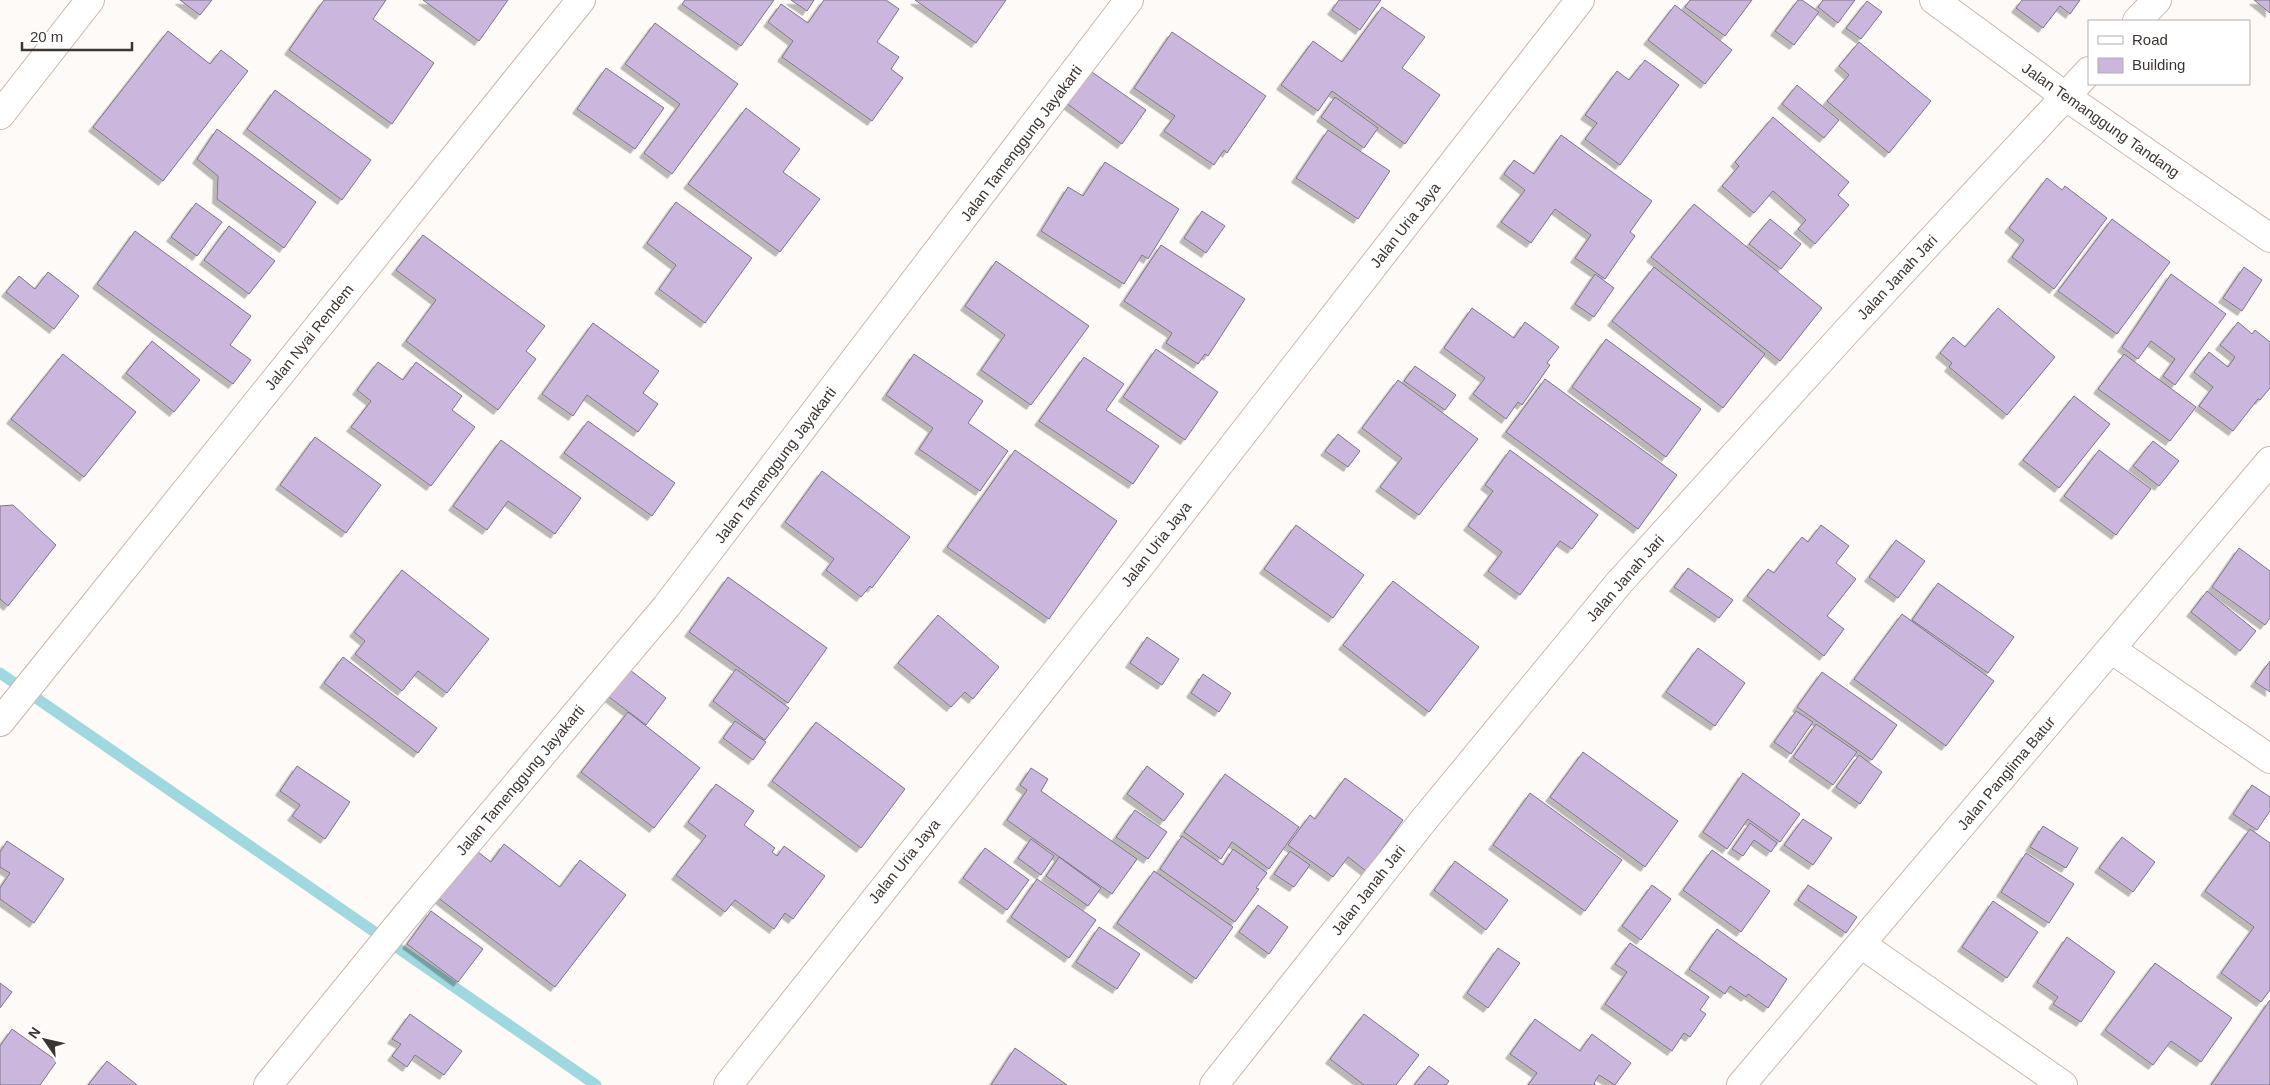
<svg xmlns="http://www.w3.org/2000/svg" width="2270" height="1085" font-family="Arial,sans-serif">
  <defs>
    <filter id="shadow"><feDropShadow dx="-4.5" dy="4.5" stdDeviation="0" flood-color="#0004"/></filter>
  </defs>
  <rect width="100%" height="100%" fill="#fefaf8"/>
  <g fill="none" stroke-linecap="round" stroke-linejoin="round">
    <polyline stroke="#a0d8df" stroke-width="11" points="0,673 596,1085"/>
  </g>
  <g fill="#cbb6de" stroke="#7d7585" filter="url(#shadow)">
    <polygon points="180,0 212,0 200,15"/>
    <polygon points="324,0 386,0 373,19 434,63 392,124 289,50"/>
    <polygon points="423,0 508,0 479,41"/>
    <polygon points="685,0 774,0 741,46 682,4"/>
    <polygon points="791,0 814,0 807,11"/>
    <polygon points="824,0 886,0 899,9 877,42 899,57 891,69 903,78 872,121 782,57 793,41 768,22 781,4 808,23"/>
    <polygon points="915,0 1006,0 976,43"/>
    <polygon points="1339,0 1381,0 1360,30 1332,10"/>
    <polygon points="1690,0 1752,0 1725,36 1685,7"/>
    <polygon points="1798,0 1802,0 1819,12 1794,45 1775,31"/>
    <polygon points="1823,0 1855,0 1838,23 1818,7"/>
    <polygon points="2022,0 2080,0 2070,14 2060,6 2043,28 2016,8"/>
    <polygon points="2254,0 2270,0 2270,13"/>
    <polygon points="1867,1 1882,12 1861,39 1846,28"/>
    <polygon points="1675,5 1732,50 1705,84 1648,40"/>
    <polygon points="1382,7 1425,37 1402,68 1440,95 1405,144 1332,91 1318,111 1281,85 1313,41 1342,62"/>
    <polygon points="655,23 738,84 672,174 644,153 680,104 625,64"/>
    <polygon points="168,31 210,64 221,50 248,71 163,181 93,127"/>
    <polygon points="1172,32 1266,96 1227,153 1224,150 1214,165 1164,131 1175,116 1134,88"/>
    <polygon points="1859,42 1931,101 1889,153 1827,101 1849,75 1839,66"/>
    <polygon points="1645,60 1679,85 1620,165 1585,139 1597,123 1585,115 1617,71 1629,80"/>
    <polygon points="606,68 664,108 635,149 577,109"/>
    <polygon points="1089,70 1146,110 1122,144 1066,103"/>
    <polygon points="1797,85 1839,120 1824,138 1782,104"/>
    <polygon points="275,90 371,160 342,200 247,129"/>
    <polygon points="1335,97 1378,128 1364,148 1321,117"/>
    <polygon points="746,108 800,149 783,172 820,199 780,252 688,184"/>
    <polygon points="1773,117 1849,182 1838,195 1849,205 1815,244 1798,229 1806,220 1773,191 1754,213 1722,186 1739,166 1735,162"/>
    <polygon points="217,129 316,202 284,248 217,199 218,176 197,159"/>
    <polygon points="1328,130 1390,171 1358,219 1296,178"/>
    <polygon points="1561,135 1652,201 1630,232 1635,236 1605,279 1575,258 1591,235 1555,209 1531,243 1501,222 1525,190 1504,174 1514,160 1534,174"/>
    <polygon points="1105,162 1179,209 1148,259 1142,255 1124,284 1041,231 1068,187 1083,196"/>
    <polygon points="2047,178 2062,190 2065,186 2107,218 2054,289 2012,257 2024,240 2009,228"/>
    <polygon points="676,202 752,258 705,323 659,289 676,265 647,243"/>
    <polygon points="196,203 222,222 197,256 171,237"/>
    <polygon points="1694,204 1822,308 1780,361 1651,257"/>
    <polygon points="1202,211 1225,226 1206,253 1184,238"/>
    <polygon points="1770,219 1801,244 1781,269 1749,244"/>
    <polygon points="2112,219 2170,262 2117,334 2058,291"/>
    <polygon points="229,226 275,261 249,294 204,260"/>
    <polygon points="135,231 251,316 230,345 251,360 233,384 97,284"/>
    <polygon points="423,235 545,326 526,351 536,359 498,410 406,341 436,300 396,270"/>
    <polygon points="1161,245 1245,299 1208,356 1205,354 1198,364 1166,343 1172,333 1124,301"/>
    <polygon points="996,261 1089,326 1031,405 981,370 1005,335 965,306"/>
    <polygon points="1654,267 1765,354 1723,408 1612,321"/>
    <polygon points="2244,267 2262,280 2242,311 2223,298"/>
    <polygon points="48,272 79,296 54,329 6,292 19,276 35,289"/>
    <polygon points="1595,274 1614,288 1594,317 1575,304"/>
    <polygon points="2171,274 2226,314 2175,385 2163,376 2175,359 2151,341 2138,359 2122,347"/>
    <polygon points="1472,308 1514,338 1525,322 1559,347 1547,363 1550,365 1522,405 1518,402 1506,419 1473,394 1485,378 1444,348"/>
    <polygon points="1998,308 2055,357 2007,415 1949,367 1952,363 1940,353 1953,337 1965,347"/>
    <polygon points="2238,322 2252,334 2255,330 2270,342 2270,388 2260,400 2258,399 2233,431 2199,406 2213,387 2194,372 2209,352 2228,367 2235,357 2220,345"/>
    <polygon points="593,323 659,371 643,393 658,404 638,432 587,395 573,416 542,394"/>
    <polygon points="1606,339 1701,409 1666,457 1572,387"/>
    <polygon points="152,341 200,380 174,412 126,373"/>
    <polygon points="1156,349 1218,392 1185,440 1123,397"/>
    <polygon points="63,354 136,412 84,477 11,419"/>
    <polygon points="914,354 983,401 968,423 1008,451 980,491 919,449 933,428 886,395"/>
    <polygon points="2124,354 2196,407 2170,441 2098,389"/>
    <polygon points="1084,357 1124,384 1106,410 1159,446 1133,484 1039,421"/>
    <polygon points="378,362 403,380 416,362 462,396 452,410 475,427 431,486 351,427 371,401 357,390"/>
    <polygon points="1415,366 1456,395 1445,410 1404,381"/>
    <polygon points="1545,379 1677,475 1638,529 1506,432"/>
    <polygon points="1398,380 1478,439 1419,515 1380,487 1402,458 1362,428"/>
    <polygon points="2074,396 2110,424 2059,488 2023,460"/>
    <polygon points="588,421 675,483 652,516 564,453"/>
    <polygon points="1338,434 1360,451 1348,467 1325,451"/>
    <polygon points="315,437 381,485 346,533 280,485"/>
    <polygon points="501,440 581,498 555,534 508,501 487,530 453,506"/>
    <polygon points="2153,441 2179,461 2159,486 2133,466"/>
    <polygon points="1015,450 1117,521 1049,619 947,547"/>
    <polygon points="1510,450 1598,515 1572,549 1560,541 1520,595 1488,571 1502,552 1468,526 1493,491 1485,485"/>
    <polygon points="2099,450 2151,489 2116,535 2064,496"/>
    <polygon points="822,471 910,537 872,588 870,586 861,597 826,570 834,559 785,522"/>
    <polygon points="13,505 56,545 8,606 0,599 0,506"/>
    <polygon points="1296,525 1364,575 1333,618 1264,569"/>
    <polygon points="1821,525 1849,546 1836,563 1856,579 1827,616 1844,629 1824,656 1747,596 1768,569 1774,573 1802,537 1808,542"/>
    <polygon points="1896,540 1925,561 1898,598 1869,577"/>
    <polygon points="2239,548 2270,571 2270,618 2265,625 2212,587"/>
    <polygon points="1688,568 1733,600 1719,618 1674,587"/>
    <polygon points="402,570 489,639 447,693 418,671 402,691 355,654 365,641 354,632"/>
    <polygon points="728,577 827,648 788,703 689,632"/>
    <polygon points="1393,581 1479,647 1429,712 1343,645"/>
    <polygon points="1938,583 2014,637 1988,673 1912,620"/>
    <polygon points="2207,591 2256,631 2240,651 2191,612"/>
    <polygon points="1902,614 1994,681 1946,746 1854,679"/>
    <polygon points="938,615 999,667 973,699 965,692 951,707 898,663"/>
    <polygon points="1147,637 1179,659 1162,685 1130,663"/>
    <polygon points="1698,648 1745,683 1715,726 1666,692"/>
    <polygon points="343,657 437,728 418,753 324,683"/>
    <polygon points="2270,661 2270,692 2255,682"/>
    <polygon points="736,669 789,708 765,740 713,701"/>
    <polygon points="630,670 666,698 646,725 609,697"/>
    <polygon points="1822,672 1897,725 1872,760 1797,707"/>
    <polygon points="1203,674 1231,693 1219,712 1191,693"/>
    <polygon points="1796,711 1813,722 1791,754 1774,742"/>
    <polygon points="628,712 700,768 654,828 581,772"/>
    <polygon points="735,721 766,742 753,760 723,738"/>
    <polygon points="816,722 905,789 861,848 772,781"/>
    <polygon points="1816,724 1857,752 1833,785 1793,757"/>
    <polygon points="1583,752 1678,821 1645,867 1550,797"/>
    <polygon points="1859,755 1882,772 1860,804 1836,787"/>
    <polygon points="297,766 350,802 325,839 292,816 300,805 280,791"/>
    <polygon points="1147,766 1184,794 1164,821 1127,794"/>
    <polygon points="1031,768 1048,779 1041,791 1137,859 1112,894 1007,820 1027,790 1020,785"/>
    <polygon points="1743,773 1800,814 1780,842 1748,819 1727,849 1703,832"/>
    <polygon points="1225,774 1299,827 1269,869 1232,842 1221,859 1184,832"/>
    <polygon points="1345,778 1403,820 1366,871 1348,857 1333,877 1288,845 1310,815 1315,819"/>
    <polygon points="716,784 754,811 744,825 775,848 772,852 777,856 784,846 825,876 793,919 785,913 774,929 735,900 725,912 676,875 706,836 688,822"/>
    <polygon points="2252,785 2270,797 2270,811 2257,830 2233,814"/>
    <polygon points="1530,793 1622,860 1585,911 1493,845"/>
    <polygon points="1135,810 1167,832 1148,859 1116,837"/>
    <polygon points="1803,819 1832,838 1813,865 1784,845"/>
    <polygon points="1750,823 1777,843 1771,852 1754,840 1743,856 1732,849"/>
    <polygon points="2043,826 2078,848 2066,868 2030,847"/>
    <polygon points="2250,829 2270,843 2270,990 2261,1002 2221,973 2254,927 2205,891"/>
    <polygon points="1182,836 1223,865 1233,849 1267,873 1256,888 1259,889 1235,922 1160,869"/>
    <polygon points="2122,837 2155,862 2133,892 2099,868"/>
    <polygon points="1031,839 1054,856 1041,875 1018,858"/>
    <polygon points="7,841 64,879 34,923 0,899 0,888 10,873 0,867 0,852"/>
    <polygon points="504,844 560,887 580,860 626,895 555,987 437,897 474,849 491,862"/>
    <polygon points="985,848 1029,880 1007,910 963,878"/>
    <polygon points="1712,850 1770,891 1741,932 1683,890"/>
    <polygon points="1290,851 1310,865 1294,887 1274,874"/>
    <polygon points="2026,853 2074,884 2049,923 2001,892"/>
    <polygon points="1059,857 1101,888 1088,906 1046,876"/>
    <polygon points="1455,861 1508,900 1486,930 1434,890"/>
    <polygon points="1154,871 1233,927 1196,979 1117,923"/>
    <polygon points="1037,879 1096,920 1069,958 1011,917"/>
    <polygon points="1652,885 1671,899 1641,940 1622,926"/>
    <polygon points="1808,885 1857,917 1846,933 1798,900"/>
    <polygon points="1993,901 2038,932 2007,978 1962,947"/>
    <polygon points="1258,905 1288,927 1269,954 1239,932"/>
    <polygon points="431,911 483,949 458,982 407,944"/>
    <polygon points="1099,927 1140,954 1117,989 1076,962"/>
    <polygon points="1717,929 1787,979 1768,1008 1748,994 1746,997 1730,986 1725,994 1689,969"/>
    <polygon points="2067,937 2115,972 2081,1022 2053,1004 2058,997 2037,982"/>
    <polygon points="1630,943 1709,997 1700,1010 1706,1014 1690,1037 1684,1033 1672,1051 1605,1004 1627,972 1615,964"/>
    <polygon points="1498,948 1520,963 1488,1008 1467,993"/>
    <polygon points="2155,963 2232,1018 2201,1062 2171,1041 2153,1065 2105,1030"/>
    <polygon points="0,983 12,992 0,1008"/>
    <polygon points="2270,1000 2270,1085 2211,1085"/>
    <polygon points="410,1014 462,1051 444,1075 415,1055 407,1067 392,1056 401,1044 392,1039"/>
    <polygon points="1364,1014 1419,1055 1396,1085 1364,1085 1330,1059"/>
    <polygon points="1535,1019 1580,1051 1592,1034 1631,1063 1615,1085 1599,1075 1594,1083 1596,1085 1528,1085 1537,1073 1510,1054"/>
    <polygon points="12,1029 57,1061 40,1085 0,1085 0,1046"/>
    <polygon points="1015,1048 1067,1085 991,1085"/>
    <polygon points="107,1061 137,1085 88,1085"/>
    <polygon points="1429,1066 1449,1081 1446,1085 1414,1085"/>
  </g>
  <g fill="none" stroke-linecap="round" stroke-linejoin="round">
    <defs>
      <g id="minor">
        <polyline points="1934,0 2065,96 2270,238"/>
        <polyline points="2137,21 2157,0"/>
        <polyline points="0,115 90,0"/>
        <polyline points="2111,649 2270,759"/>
        <polyline points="0,722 581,0"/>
        <polyline points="1861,944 2063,1085"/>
        <polyline points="268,1085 405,917 666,607 1129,0"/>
        <polyline points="728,1085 1143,562 1580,0"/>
        <polyline points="1214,1085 1423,821 1618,584 1846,332 2089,71"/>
        <polyline points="1741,1085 2270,461"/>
      </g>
    </defs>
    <use href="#minor" stroke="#cab7ac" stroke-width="30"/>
    <use href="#minor" stroke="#fff" stroke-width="28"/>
  </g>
  <g text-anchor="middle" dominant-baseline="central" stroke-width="4" stroke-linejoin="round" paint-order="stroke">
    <g font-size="15" fill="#3d3531" stroke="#fff">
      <text transform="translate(2101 120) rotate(35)">Jalan Temanggung Tandang</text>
      <text transform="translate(1021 143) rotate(-53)">Jalan Tamenggung Jayakarti</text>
      <text transform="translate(1405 225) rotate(-52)">Jalan Uria Jaya</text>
      <text transform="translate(1897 277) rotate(-47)">Jalan Janah Jari</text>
      <text transform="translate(309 337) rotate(-51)">Jalan Nyai Rendem</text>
      <text transform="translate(775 465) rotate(-53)">Jalan Tamenggung Jayakarti</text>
      <text transform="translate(1156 544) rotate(-52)">Jalan Uria Jaya</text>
      <text transform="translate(1625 578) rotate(-49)">Jalan Janah Jari</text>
      <text transform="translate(2006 773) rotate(-50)">Jalan Panglima Batur</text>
      <text transform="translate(520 780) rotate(-50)">Jalan Tamenggung Jayakarti</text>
      <text transform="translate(904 861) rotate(-51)">Jalan Uria Jaya</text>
      <text transform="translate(1368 890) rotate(-52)">Jalan Janah Jari</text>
    </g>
  </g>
  <rect x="2088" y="20" width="162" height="65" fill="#ffffff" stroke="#b1aead"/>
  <rect x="2098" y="36" width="25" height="8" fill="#ffffff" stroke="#b1aead"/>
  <text x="2132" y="45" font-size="15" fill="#3d3531">Road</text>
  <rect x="2098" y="58" width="25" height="15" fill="#cbb6de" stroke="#b1aead"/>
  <text x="2132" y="70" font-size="15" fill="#3d3531">Building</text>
  <g transform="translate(45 1040) rotate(304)" stroke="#ffffff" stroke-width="4" paint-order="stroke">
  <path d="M0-4L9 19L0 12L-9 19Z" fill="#3d3531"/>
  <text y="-8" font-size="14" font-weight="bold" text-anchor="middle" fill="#3d3531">N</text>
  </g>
  <path d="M22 42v8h110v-8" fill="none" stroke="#3d3531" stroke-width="2.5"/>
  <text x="30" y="42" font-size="15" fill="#3d3531" stroke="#ffffff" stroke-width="4" paint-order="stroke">20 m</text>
</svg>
